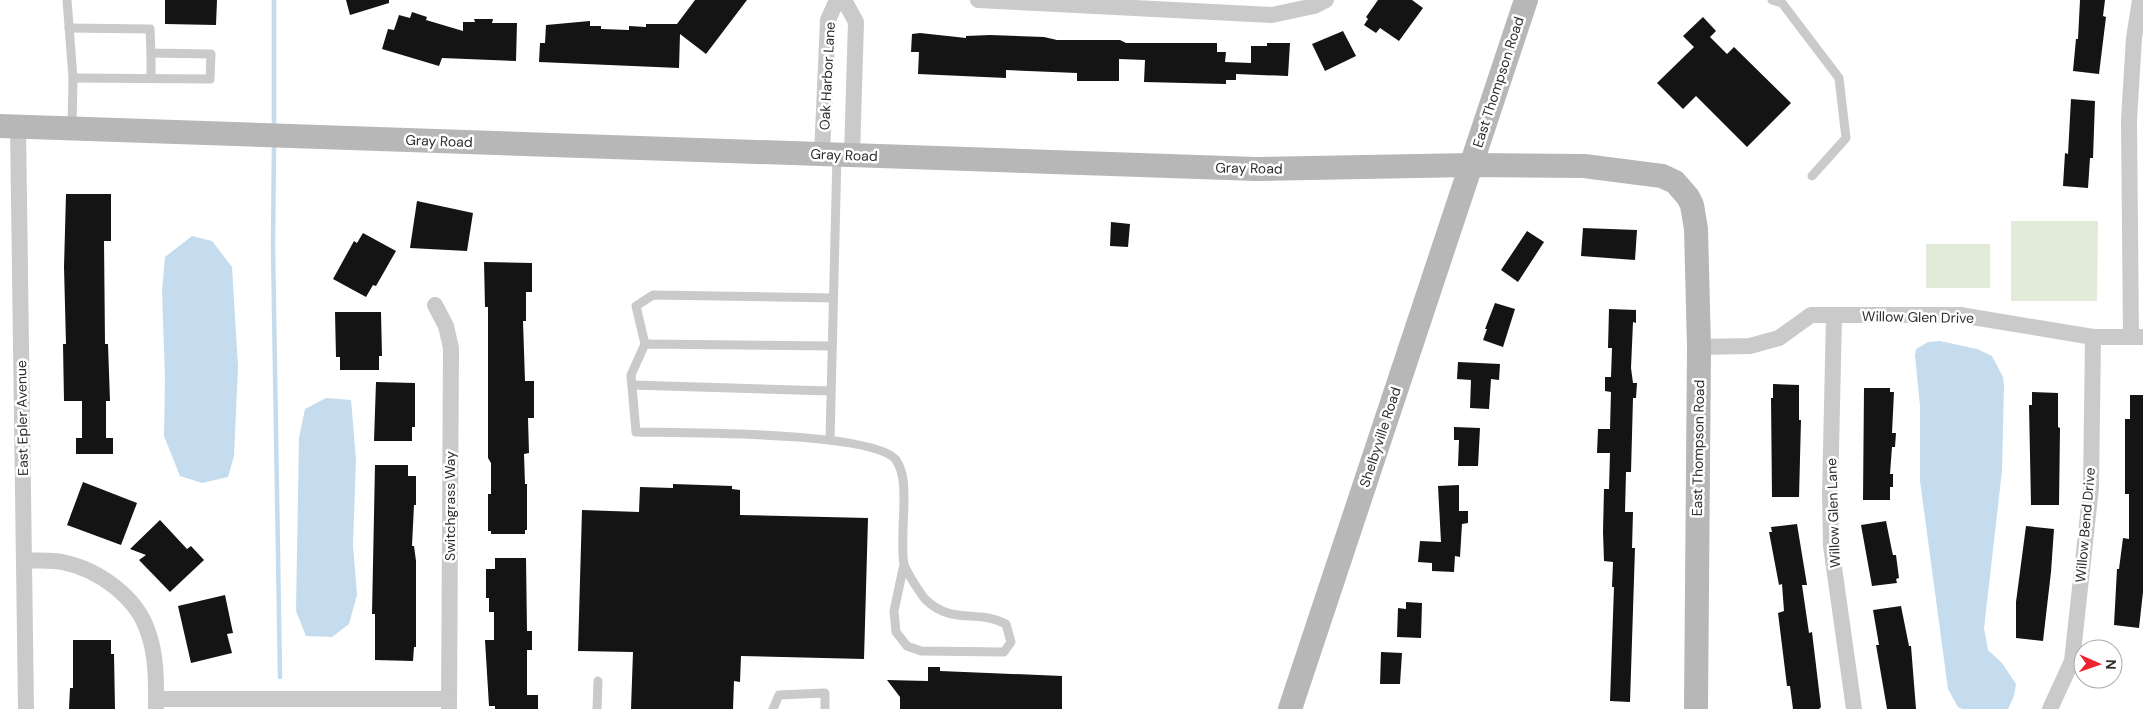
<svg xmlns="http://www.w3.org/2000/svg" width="2143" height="709" font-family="'DM Sans',sans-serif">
  <rect width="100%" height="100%" fill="#fff"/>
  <g fill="#e2ebd9">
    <polygon points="2011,221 2098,221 2097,301 2011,301"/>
    <rect x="1926" y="244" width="64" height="44"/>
  </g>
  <g fill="#c4dced">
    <polygon points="192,236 212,241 232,267 238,367 234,456 228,477 202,483 180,476 164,436 165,378 162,291 165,257"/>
    <polygon points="1940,341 1977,349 1992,356 2003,377 2004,385 2002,471 1984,628 1988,650 2002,663 2016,684 2014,696 2008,709 1962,709 1958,707 1948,689 1920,481 1920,406 1915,356 1916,349 1928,342"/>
    <polygon points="326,398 351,400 356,459 353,545 357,595 349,624 332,637 306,636 296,611 299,438 305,409"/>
  </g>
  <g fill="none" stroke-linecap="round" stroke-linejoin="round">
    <g stroke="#c4dced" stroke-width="4.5">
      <polyline points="274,129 274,0"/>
      <polyline points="274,141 273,247 280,677"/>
    </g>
  </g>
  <g fill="#141414">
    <polygon points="165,0 217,0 216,25 165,24"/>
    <polygon points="346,0 389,0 389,3 350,15"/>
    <polygon points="695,0 747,0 706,54 680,34 679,68 539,62 540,43 545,43 546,25 590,21 590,26 601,26 601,29 629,30 629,26 646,27 646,24 677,24"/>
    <polygon points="1378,0 1412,0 1423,8 1399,41 1380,28 1376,33 1364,25 1368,19 1366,17"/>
    <polygon points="2080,0 2105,0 2103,16 2106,17 2099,74 2073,71 2076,39 2078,39"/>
    <polygon points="412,12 427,17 426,20 463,31 463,22 475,22 474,19 493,19 492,23 517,23 516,61 442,58 439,66 382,49 388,29 394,30 399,15 410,18"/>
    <polygon points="1703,17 1716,31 1710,37 1727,54 1734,47 1791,103 1747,147 1696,96 1683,109 1657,83 1694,47 1683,36"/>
    <polygon points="1343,31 1356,56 1325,71 1312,44"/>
    <polygon points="920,33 966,38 966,36 990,35 1044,37 1057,40 1120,40 1126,43 1217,43 1217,52 1226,52 1225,62 1251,63 1251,46 1267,46 1267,43 1290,43 1288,76 1236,74 1236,80 1226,80 1226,84 1144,82 1145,60 1119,59 1119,81 1077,81 1077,73 1006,70 1006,78 918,74 919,52 911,52 912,34"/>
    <polygon points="2071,99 2095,101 2093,158 2090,158 2088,188 2063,186 2065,153 2068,154"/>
    <polygon points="66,194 111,194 111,241 104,241 105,344 108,344 110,401 106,401 106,438 113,438 113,454 76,454 76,438 82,438 82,401 64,401 63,344 66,344 64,267"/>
    <polygon points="417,201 473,213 467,251 410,248"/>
    <polygon points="1111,222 1130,224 1128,247 1110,246"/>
    <polygon points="1583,228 1637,230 1635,260 1581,256"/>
    <polygon points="1527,231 1544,242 1518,282 1501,270"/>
    <polygon points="363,233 396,251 376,286 373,285 366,297 333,279 354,241 357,243"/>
    <polygon points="484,262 532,263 532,292 526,292 526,321 523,321 525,381 534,381 534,418 528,418 529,453 524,454 525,484 527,484 527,530 525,530 525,534 491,534 491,531 488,531 488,494 491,494 491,463 488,458 488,307 485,307"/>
    <polygon points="1495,303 1515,309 1503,347 1483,340 1487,329 1485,329"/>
    <polygon points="1609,309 1636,310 1636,323 1633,322 1631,368 1633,383 1637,383 1636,398 1633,398 1631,472 1626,472 1625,512 1633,512 1632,548 1635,548 1630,702 1610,701 1614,587 1612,587 1613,562 1604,561 1603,532 1604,489 1609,489 1610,453 1597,453 1598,429 1610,429 1611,392 1605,391 1605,377 1611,377 1612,348 1608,348"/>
    <polygon points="335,312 381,312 382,356 379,356 379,370 340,370 340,357 336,357"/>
    <polygon points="1458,362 1500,364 1499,380 1491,379 1489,409 1470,408 1471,380 1457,379"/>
    <polygon points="376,382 415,383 415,427 412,427 412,441 374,441"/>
    <polygon points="1773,384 1799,385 1799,420 1801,420 1799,497 1772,497 1771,398 1773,398"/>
    <polygon points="1864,388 1890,388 1890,392 1894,392 1892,433 1896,433 1895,447 1892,447 1890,474 1893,474 1893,487 1890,487 1890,500 1863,500"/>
    <polygon points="2032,392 2058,393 2058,427 2060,428 2059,505 2031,505 2029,405 2032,405"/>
    <polygon points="2130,395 2143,395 2143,592 2139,628 2114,625 2117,569 2119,569 2123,538 2129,539 2129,494 2125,494 2125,419 2130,419"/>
    <polygon points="1454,427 1480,428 1478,466 1458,466 1459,440 1454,440"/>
    <polygon points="375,465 408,465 408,476 416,476 416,505 414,505 412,546 414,546 416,561 416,647 414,647 413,661 375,660 375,614 372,614"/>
    <polygon points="83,482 137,503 121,545 67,525"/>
    <polygon points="673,484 732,486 732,489 740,490 740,515 868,518 864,659 741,656 740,682 734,681 733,709 631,709 633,652 578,651 582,510 639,512 640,487 673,488"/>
    <polygon points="1459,485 1459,511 1468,511 1468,523 1462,524 1460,557 1455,556 1454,572 1432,571 1432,563 1418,562 1420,541 1441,542 1438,486"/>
    <polygon points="160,520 187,549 191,546 204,560 170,592 139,560 146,555 130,549"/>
    <polygon points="1886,521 1892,551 1893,555 1896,555 1899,578 1896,579 1897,583 1872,586 1861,525"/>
    <polygon points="1797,524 1807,585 1802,585 1809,633 1812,632 1821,707 1819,709 1793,709 1790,686 1787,686 1778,613 1784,611 1782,584 1779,585 1769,532 1772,532 1771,527"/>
    <polygon points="2026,526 2054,529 2051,572 2043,641 2016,638 2016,602"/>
    <polygon points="495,558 526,558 527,631 532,631 532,650 527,650 527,695 538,695 538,709 495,709 495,706 489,706 485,640 494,640 494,612 489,612 489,598 486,598 486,569 495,569"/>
    <polygon points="225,595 233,633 227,634 232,653 191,663 178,606"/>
    <polygon points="1406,602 1422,603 1421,638 1397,637 1398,608 1406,609"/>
    <polygon points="1901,606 1909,646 1911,646 1916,709 1887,709 1876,645 1879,645 1873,610"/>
    <polygon points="73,640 111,640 111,654 114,654 115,709 69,709 70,688 73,688"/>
    <polygon points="1381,652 1402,653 1400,684 1380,684"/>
    <polygon points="928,667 940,667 940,671 1062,676 1062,709 900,709 900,697 887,680 928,681"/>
  </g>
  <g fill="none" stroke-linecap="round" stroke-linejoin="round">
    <g stroke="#cacaca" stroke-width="9">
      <polyline points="67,0 73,78 72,128"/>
      <polyline points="1772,0 1782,3 1839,78 1846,138 1812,176"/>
      <polyline points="69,28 150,29 151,53 211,54 210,79 73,78"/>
      <polyline points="151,78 151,53"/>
      <polyline points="645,344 636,306 653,295 833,298"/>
      <path d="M832,346l-187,-2 -14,31 5,57c42,1 238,-1 260,28 8,12 8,27 8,40 0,14 -3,54 0,64 2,7 17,31 22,36 26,25 52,9 80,24l5,18 -7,10 -83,-1 -14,-5 -11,-14 -2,-21 10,-47"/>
      <polyline points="632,385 831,391"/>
      <polyline points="830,440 837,155"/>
      <polyline points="597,709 598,681"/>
      <polyline points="773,709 779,695 825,693 825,709"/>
    </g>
    <g stroke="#cacaca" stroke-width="16">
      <polyline points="844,0 856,22 852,155"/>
      <polyline points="978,0 1272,15 1314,6 1326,0"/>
      <polyline points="18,127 26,709"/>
      <polyline points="822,154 828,20 837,0"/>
      <polyline points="435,305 446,326 451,348 449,709"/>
      <polyline points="1834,316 1830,494 1831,546 1854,709"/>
      <polyline points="2131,337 2129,120 2134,38 2140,0"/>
      <polyline points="1699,347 1750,346 1779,338 1811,315 1960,315 2093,337 2143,337"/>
      <path d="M24,560c12,1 26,0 38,2 36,7 75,35 86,70 9,25 8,52 8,77"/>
      <polyline points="156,699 449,699"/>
      <polyline points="2050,709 2072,661 2091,488 2093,337"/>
    </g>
    <g stroke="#b7b7b7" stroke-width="24">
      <polyline points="0,126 1256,169 1471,165 1584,166 1662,176 1675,182 1688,197 1692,205 1696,229 1699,347 1696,709"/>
      <polyline points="1290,709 1526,0"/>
    </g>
  </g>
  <g text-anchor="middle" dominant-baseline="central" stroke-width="5" stroke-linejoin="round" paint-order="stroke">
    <g font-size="14" fill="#2d2d2d" stroke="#fff">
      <text transform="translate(827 76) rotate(-87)">Oak Harbor Lane</text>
      <text transform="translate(1498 82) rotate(-72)">East Thompson Road</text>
      <text transform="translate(439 141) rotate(2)">Gray Road</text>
      <text transform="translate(844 155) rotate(2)">Gray Road</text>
      <text transform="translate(1249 168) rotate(1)">Gray Road</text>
      <text transform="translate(1918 317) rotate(1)">Willow Glen Drive</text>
      <text transform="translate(22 418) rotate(-91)">East Epler Avenue</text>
      <text transform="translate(1380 437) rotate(-72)">Shelbyville Road</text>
      <text transform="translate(1698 448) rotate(-89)">East Thompson Road</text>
      <text transform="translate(450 506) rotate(-90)">Switchgrass Way</text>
      <text transform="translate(1833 513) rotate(-92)">Willow Glen Lane</text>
      <text transform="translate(2085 525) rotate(-85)">Willow Bend Drive</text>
    </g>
  </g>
  <g transform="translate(2098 664) rotate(92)"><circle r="24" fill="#ffffff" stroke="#ababab"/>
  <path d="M0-4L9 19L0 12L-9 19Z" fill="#ef232e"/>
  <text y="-8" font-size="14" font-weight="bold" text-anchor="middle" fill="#2d2d2d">N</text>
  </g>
</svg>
